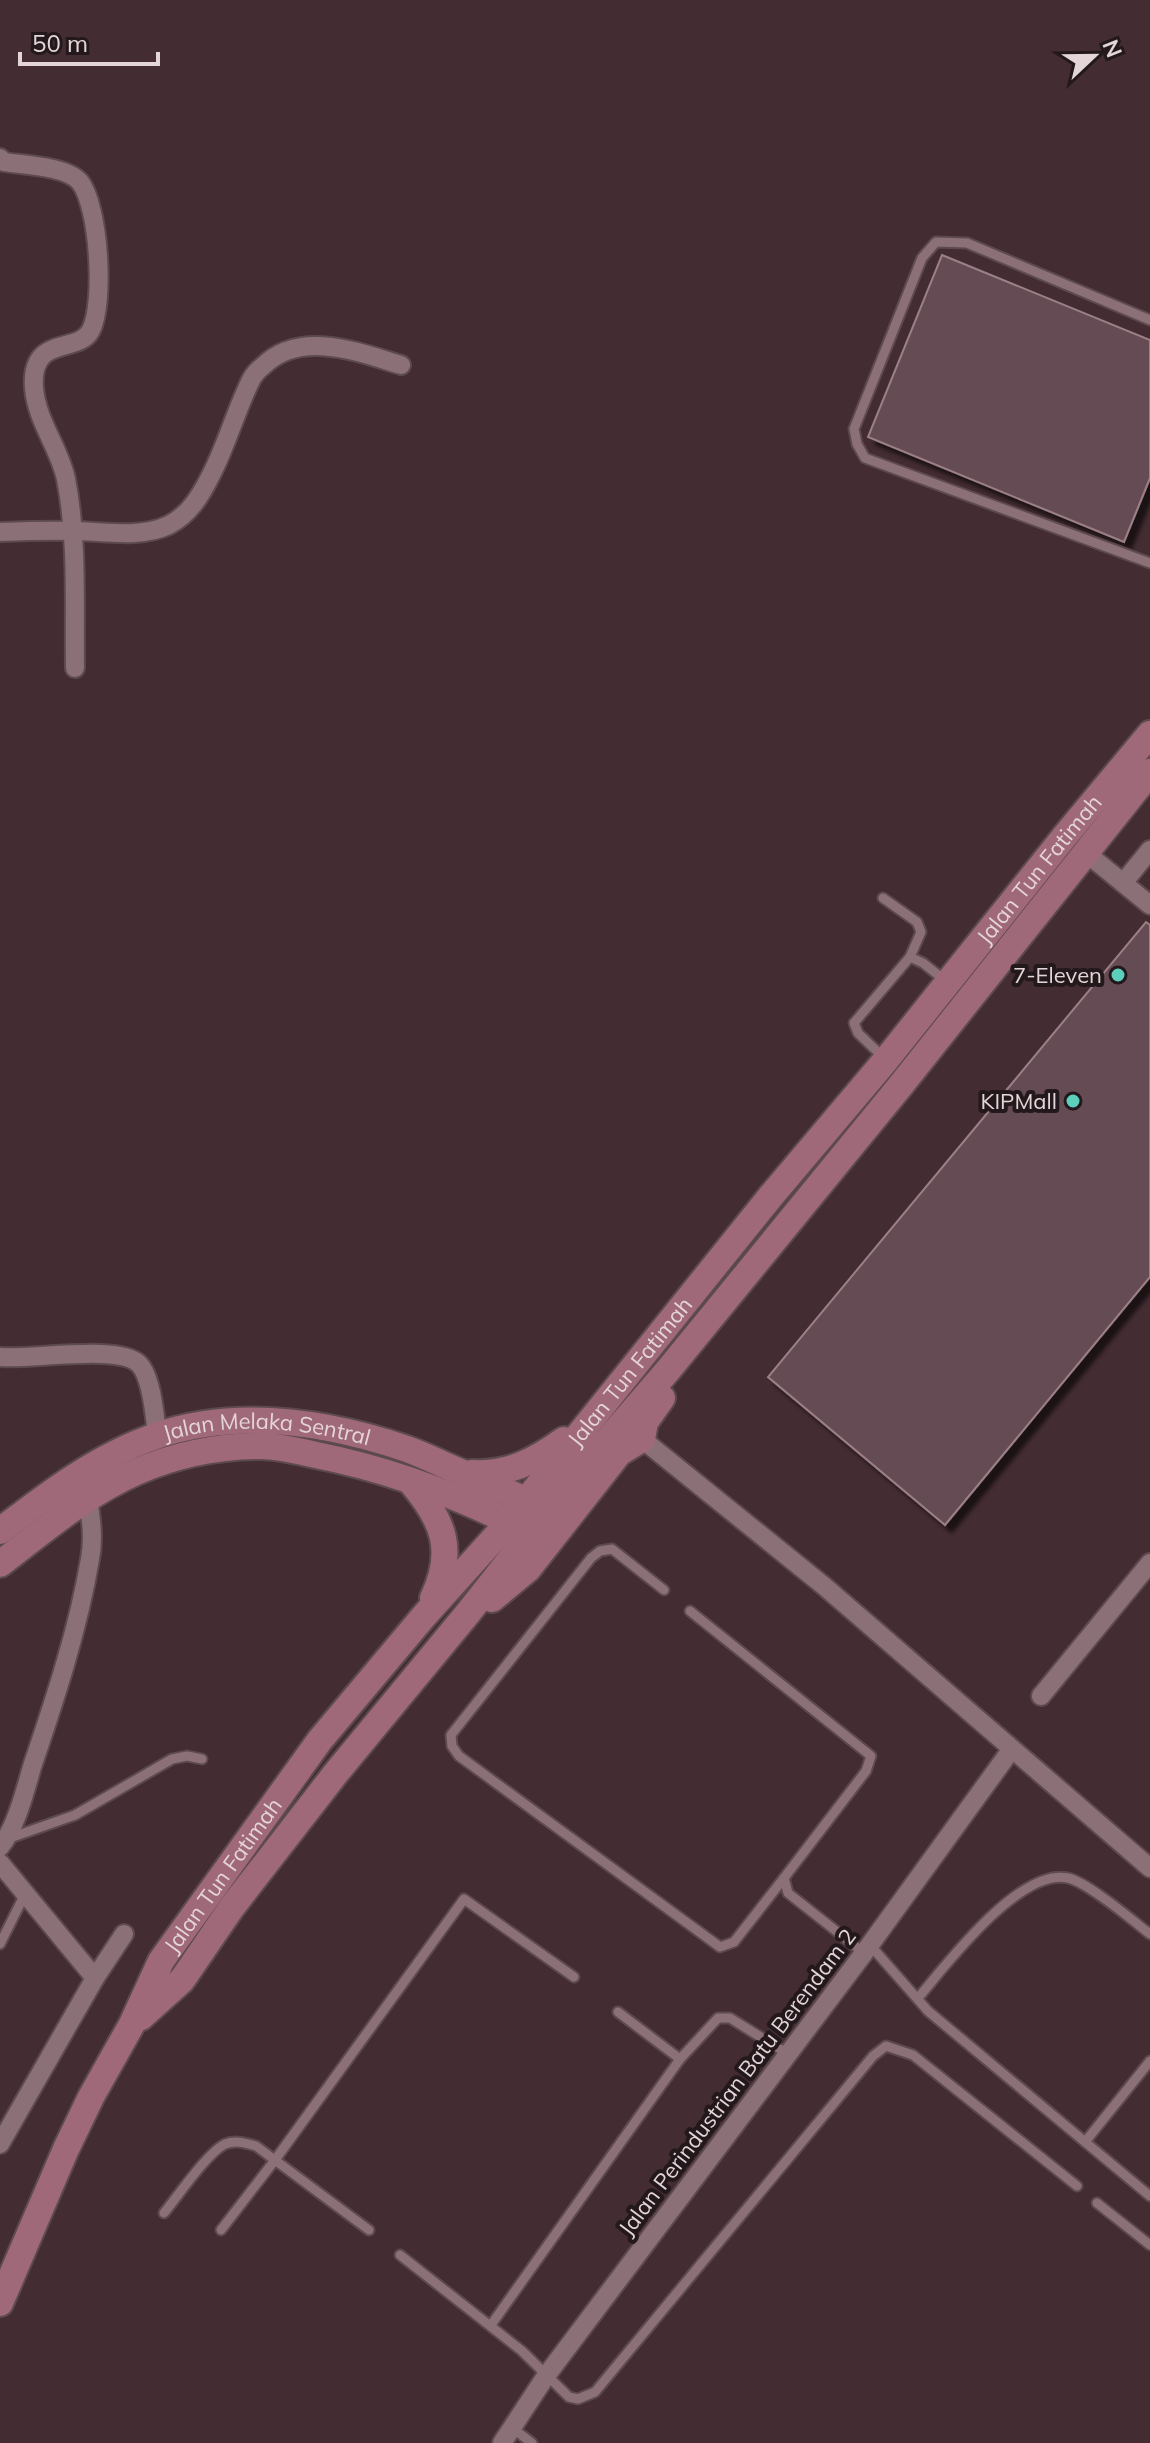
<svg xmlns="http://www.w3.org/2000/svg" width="1150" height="2443" font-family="Mulish,sans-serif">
  <defs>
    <filter id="shadow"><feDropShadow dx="7" dy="7" stdDeviation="2" flood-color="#0009"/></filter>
  </defs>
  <rect width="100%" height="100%" fill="#432c32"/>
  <g fill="#654c52" stroke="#9c8087" stroke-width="2" filter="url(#shadow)">
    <polygon points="942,255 1150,340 1150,478 1124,542 868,437"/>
    <polygon points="1146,922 1150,925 1150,1277 945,1525 768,1377"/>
  </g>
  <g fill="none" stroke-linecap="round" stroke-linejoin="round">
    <defs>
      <g id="lane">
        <polyline points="1150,320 967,243 936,242 922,258 854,429 857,444 865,458 1150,563"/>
        <polyline points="883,898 917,922 921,932 910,957 854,1023 858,1033 884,1058"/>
        <polyline points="910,957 923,963 947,982"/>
        <polyline points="664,1590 612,1549 600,1551 591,1558 451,1735 452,1746 459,1756 720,1947 734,1942 784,1878"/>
        <polyline points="690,1611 871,1756 866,1771 784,1878 788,1893 864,1953"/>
        <polyline points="7,1839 75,1815 172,1759 187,1756 202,1759"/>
        <polyline points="0,1944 25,1894"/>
        <polyline points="870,1945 928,2011 1150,2196"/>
        <path d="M918,1998c28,-33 102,-131 150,-120 19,4 64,42 82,56"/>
        <polyline points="618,2012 680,2059"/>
        <polyline points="1085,2142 1150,2061"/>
        <polyline points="1097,2203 1150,2245"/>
        <path d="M164,2213c14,-17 43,-60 61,-69 11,-4 21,-1 31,2l113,84"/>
        <polyline points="221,2230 275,2160 464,1899 574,1977"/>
        <polyline points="400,2255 522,2351 569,2397 578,2399 595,2392 873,2056 886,2046 913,2055 1077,2186"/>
        <polyline points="491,2325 680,2059 718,2018 730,2018 788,2054"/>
        <polyline points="511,2427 532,2443"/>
      </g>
      <g id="street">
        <path d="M0,158l4,4c19,3 63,4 76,20 19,24 25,120 11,148 -12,25 -61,3 -57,58 3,34 25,59 32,91 12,62 8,126 9,189"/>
        <path d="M0,532c24,-1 49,-2 73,-1 31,0 66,8 96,-6 21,-11 32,-30 42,-50 16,-31 25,-65 40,-95 3,-6 7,-10 12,-14 37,-37 95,-14 138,-1"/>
        <polyline points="1085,852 1150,905"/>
        <polyline points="1123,883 1150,850"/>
        <path d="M0,1357c31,3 120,-13 139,7 13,13 16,54 18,71"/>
        <polyline points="642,1439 824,1586 1150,1868"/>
        <polyline points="1041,1696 1150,1563"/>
        <path d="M0,1847c16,-19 25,-56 32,-80 23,-68 46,-137 58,-208 4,-21 1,-40 -2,-61"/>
        <polyline points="0,1863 95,1978"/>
        <polyline points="0,2144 95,1978 124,1934"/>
        <polyline points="502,2443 546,2376 864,1953 1011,1750"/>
      </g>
      <g id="secondary">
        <path d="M472,1473c36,2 63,-12 92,-33"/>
        <path d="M411,1482c32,38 45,68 22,116"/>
        <path id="s1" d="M0,1531c48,-37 98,-75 156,-95 81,-28 171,-14 251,13 19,7 37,16 56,24 26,12 53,22 78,34"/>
        <path d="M0,1564c43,-33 86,-70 136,-92 39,-17 83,-26 125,-26 18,0 37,5 55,9 71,14 141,40 206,73"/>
        <polyline points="492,1599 528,1569 619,1453 642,1439 645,1422 662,1398"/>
        <polyline points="141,2017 182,1980 232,1907 336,1773 468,1613 565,1490 669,1369 901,1085 1150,772"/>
        <path id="s2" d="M0,2303l66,-154 25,-52 41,-73 29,-63 159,-221 104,-124 85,-94 262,-326 115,-136 179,-224 85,-102"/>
      </g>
    </defs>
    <use href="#lane" stroke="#5d4a4f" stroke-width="13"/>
    <use href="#street" stroke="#5d4a4f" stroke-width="22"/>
    <use href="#secondary" stroke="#5d4a4f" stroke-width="30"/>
    <use href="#lane" stroke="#8c7077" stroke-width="9"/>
    <use href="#street" stroke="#8c7077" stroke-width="18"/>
    <use href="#secondary" stroke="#a06979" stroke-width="26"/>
  </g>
  <g fill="#5bcebc" stroke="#23181b" stroke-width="3">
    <circle cx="1118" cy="975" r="8"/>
    <circle cx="1073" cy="1101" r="8"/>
  </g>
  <g text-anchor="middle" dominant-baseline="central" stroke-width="8" stroke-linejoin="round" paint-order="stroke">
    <g font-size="22" fill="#e4d5d8" stroke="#23181b">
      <text stroke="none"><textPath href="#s2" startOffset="1780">Jalan Tun Fatimah</textPath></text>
      <text stroke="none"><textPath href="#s2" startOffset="1132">Jalan Tun Fatimah</textPath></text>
      <text stroke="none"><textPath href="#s1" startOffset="296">Jalan Melaka Sentral</textPath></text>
      <text stroke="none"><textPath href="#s2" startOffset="484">Jalan Tun Fatimah</textPath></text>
      <text transform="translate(737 2082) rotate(-53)">Jalan Perindustrian Batu Berendam 2</text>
    </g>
    <g font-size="22" fill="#e4d5d8" stroke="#23181b" text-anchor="end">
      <text x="1102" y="975">7-Eleven</text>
      <text x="1057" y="1101">KIPMall</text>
    </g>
  </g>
  <g transform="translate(1094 56) rotate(68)" stroke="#23181b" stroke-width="6" paint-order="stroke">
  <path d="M0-6L14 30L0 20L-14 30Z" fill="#e4d5d8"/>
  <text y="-12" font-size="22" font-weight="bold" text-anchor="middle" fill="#e4d5d8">N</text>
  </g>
  <path d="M20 52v12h138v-12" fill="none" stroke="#e4d5d8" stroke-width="4"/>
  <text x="32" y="52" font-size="24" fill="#e4d5d8" stroke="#23181b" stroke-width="6" paint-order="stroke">50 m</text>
</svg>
